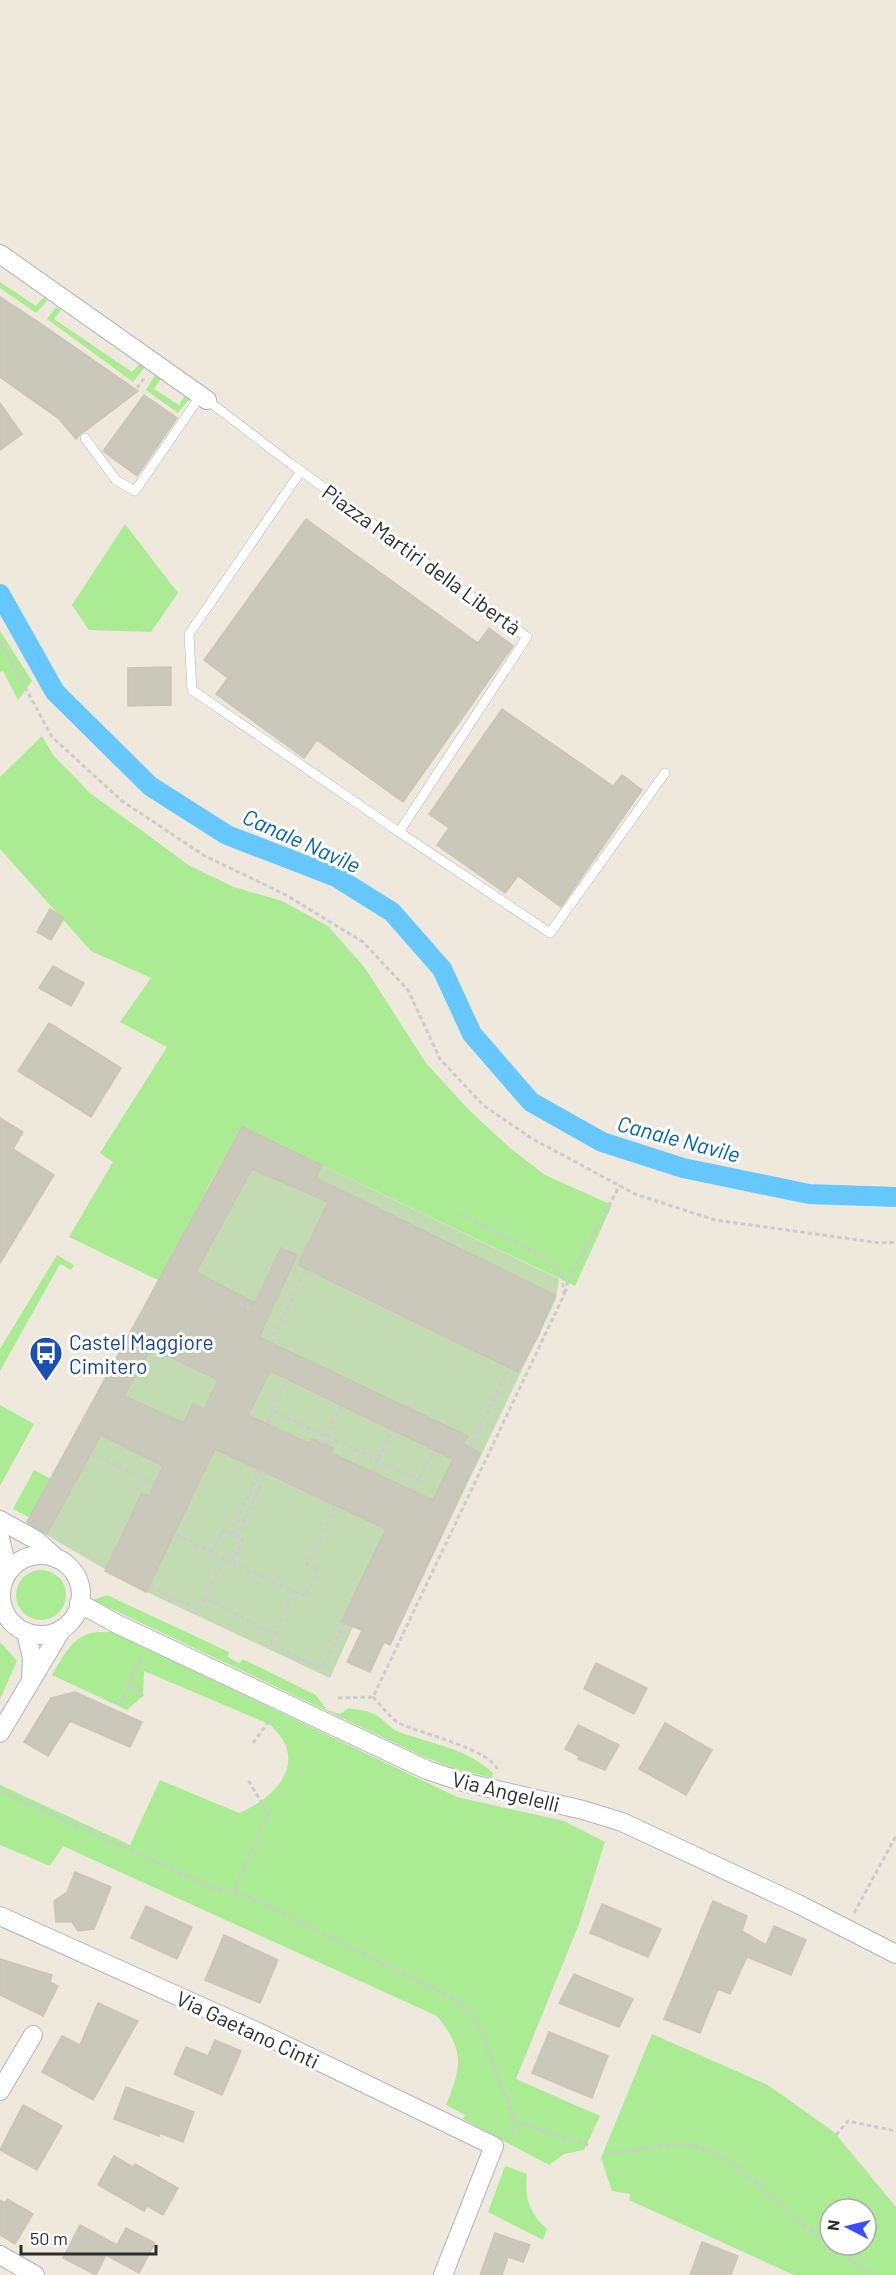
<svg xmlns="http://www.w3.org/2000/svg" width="896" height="2275" font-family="Barlow,sans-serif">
  <rect width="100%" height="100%" fill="#efe9dd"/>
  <g fill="#aaeb94" fill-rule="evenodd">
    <polygon points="0,282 36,306 44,297 47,301 36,313 0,288"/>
    <polygon points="56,307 61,310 54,319 132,372 140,363 145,367 133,382 47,319"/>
    <polygon points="155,375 161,379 154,389 179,405 185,395 190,398 178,413 146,390"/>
    <polygon points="125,524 178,593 151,632 89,630 72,605"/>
    <polygon points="0,631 32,681 18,700 3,671 0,672"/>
    <polygon points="42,736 53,755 90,793 190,866 234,887 282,901 328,926 365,968 426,1063 469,1110 510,1148 545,1175 612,1205 575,1286 242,1127 210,1183 160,1281 69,1237 113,1162 100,1153 167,1047 120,1022 151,978 91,951 0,849 0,777"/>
    <polygon points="57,1255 74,1265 71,1270 60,1264 0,1371 0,1349"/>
    <polygon points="0,1405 34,1424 0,1486"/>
    <polygon points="34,1470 51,1479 30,1518 13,1509"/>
    <circle cx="41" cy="1595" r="25"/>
    <path d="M107,1595l122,57 -1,5 11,6 4,-4 73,36 11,15 13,4 9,-6c8,2 17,2 23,5 10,4 17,15 27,19 33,12 67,16 94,41l-1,5 -39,-10 -33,-13 -327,-155z"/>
    <path d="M98,1632h15l344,165 107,24 41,21 -26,82 -63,155 84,37 -16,34 -20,4 -15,11 -86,-46 2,-4 -19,-10c16,-39 19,-54 -9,-89l-374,-170 -13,20 -50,-21v-60l130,60 30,-65 79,33c27,-11 63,-39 44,-73 -3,-5 -8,-10 -12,-15l-127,-54 -1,25 -16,14 -75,-35c12,-20 21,-41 46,-43z"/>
    <polygon points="0,1642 17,1661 0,1699"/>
    <path d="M652,2034l116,51 66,47 62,75v68h-102l-165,-75 1,-6 -18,-3 -11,-33zM830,2209h36v36h-36z"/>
    <path d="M505,2166l22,8c-3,22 2,40 20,55l-4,11 -55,-28z"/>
  </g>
  <polygon fill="#c2dbb2" points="242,1127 559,1279 556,1299 390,1645 353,1627 330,1678 134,1586 26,1523"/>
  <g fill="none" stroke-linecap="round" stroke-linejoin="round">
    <polyline stroke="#65c7fc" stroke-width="20" points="0,594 55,692 150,786 227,835 336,877 392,912 442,969 472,1034 531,1102 602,1142 683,1168 809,1194 896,1197"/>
  </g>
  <g fill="#cac7bb" stroke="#cbc5b6" stroke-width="1.5" fill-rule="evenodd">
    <polygon points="0,297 38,322 138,391 85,431 81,433 76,439 59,419 0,377"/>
    <polygon points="144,395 177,418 137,476 103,451"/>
    <polygon points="0,403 22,434 0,450"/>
    <polygon points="306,519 478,643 489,628 513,646 403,802 317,740 304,758 216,694 228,678 204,660"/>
    <polygon points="171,667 171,705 128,706 128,668"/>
    <polygon points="502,709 613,786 622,775 642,790 561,907 518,876 505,893 437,845 449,828 429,814"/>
    <polygon points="50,909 64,918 51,940 37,932"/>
    <polygon points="53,966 84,983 71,1006 39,988"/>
    <polygon points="49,1023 121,1068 91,1117 18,1071"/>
    <polygon points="0,1118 23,1132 13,1149 54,1175 0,1263"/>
    <path d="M242,1127l80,38 -6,13 239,117 -17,41 -20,36 -220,-107 30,-63 -76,-33 -56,103 59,31 26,-55 16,7 -38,82 209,99 -5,8 17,9 -90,192 -6,-3 -14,30 -23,-10 15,-32 -21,-8 45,-93 -171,-80 -69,143 -41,-21 37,-78 7,3 14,-30 -62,-31 -54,99 -20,-12zM151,1348l67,32 -14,29 -11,-5 -9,19 -60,-27zM270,1371l183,88 -20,41 -102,-47 2,-5 -21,-9 -4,4 -60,-28z"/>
    <polygon points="596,1663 647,1688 634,1714 584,1689"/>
    <polygon points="75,1692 142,1722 130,1747 70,1721 48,1756 24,1742 51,1698"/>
    <polygon points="665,1723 712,1750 686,1795 639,1769"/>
    <polygon points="578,1725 619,1745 605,1770 578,1759 579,1756 565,1749"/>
    <polygon points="75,1872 111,1887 94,1929 78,1931 72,1922 56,1922 54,1901 67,1892"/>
    <polygon points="713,1901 747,1916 742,1931 766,1945 774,1926 806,1940 791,1975 747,1957 730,1994 718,1989 700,2033 664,2019"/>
    <polygon points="602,1904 661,1929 648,1957 590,1933"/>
    <polygon points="146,1906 192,1927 177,1959 131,1938"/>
    <polygon points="224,1935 278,1960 260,2003 205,1980"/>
    <polygon points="0,1959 52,1975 50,1982 58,1986 43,2016 0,1995"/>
    <polygon points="574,1974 633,1999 619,2027 559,2003"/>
    <polygon points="98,2003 138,2021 93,2100 42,2072 62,2036 80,2045"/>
    <polygon points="549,2032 608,2056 592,2098 532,2073"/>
    <polygon points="215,2040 241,2051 222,2095 174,2074 186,2047 208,2056"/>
    <polygon points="126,2087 194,2112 183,2142 160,2133 159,2136 114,2119"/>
    <polygon points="23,2105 62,2126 37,2170 0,2150"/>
    <polygon points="114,2156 133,2167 135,2164 178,2188 163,2215 147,2206 144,2211 98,2185"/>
    <polygon points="7,2199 33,2214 15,2244 0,2235 0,2200 5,2203"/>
    <polygon points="80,2225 117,2245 126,2228 155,2243 139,2273 106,2255 96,2275 63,2258"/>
    <polygon points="495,2233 530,2245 523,2262 508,2257 502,2275 480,2275"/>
    <polygon points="702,2242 738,2256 731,2275 690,2275"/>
  </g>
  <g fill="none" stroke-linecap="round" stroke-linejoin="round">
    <defs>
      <g id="service">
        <polyline points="207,400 291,464 301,471 527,637 399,832 192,690 189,634 301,471"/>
        <polyline points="85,438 116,480 135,491 201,395"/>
        <polyline points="399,832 550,933 665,773"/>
      </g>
      <g id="minor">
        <polyline points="0,254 207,400"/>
        <polyline points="0,1520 36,1540 56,1558"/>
        <polyline points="0,1538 8,1572"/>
        <circle cx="41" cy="1595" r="40"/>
        <polyline points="79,1603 117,1624 427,1770 463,1782 583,1810 622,1822 798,1904 896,1954"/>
        <polyline points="26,1632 32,1658 31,1678"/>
        <polyline points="0,1733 62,1629"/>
        <polyline points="0,1916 258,2032 494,2146 443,2275"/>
        <polyline points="0,2091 33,2035"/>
        <polyline points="0,2255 35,2275"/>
      </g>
    </defs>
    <use href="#service" stroke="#b1b2c1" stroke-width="10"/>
    <use href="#minor" stroke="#b1b2c1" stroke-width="20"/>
    <g stroke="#ccc" stroke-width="3" stroke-dasharray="4.5 3" stroke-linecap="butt">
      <polyline points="137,388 145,377"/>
      <polyline points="0,641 52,737 122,801 205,856 286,895 363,942 408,990 440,1059 483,1105 531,1138 635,1194 715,1220 880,1243 896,1242"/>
      <polyline points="565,1293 568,1280 620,1185"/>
      <polyline points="240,1303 252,1309"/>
      <polyline points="271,1343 306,1269"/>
      <polyline points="273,1411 419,1480"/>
      <polyline points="267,1423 287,1379"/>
      <polyline points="323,1444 341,1405"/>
      <polyline points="470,1448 509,1368"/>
      <polyline points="91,1454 155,1483"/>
      <polyline points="372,1472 392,1430"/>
      <polyline points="413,1491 434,1450"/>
      <polyline points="175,1533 223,1559"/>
      <polyline points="230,1534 260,1470"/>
      <polyline points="237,1537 266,1473"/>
      <polyline points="211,1552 223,1531 243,1539 233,1563"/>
      <polyline points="150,1586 171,1597"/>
      <polyline points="294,1591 306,1596 318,1570 307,1565 336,1505"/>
      <polyline points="205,1598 223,1559 294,1591 275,1634"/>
      <polyline points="169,1603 171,1597 199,1610 205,1598 275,1634 271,1644 300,1659"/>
      <polyline points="298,1663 300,1659 323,1668 345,1624"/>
      <polyline points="129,1686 139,1691 143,1696"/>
      <path d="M373,1697c8,8 17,21 26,26 24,12 91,25 100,49"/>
      <polyline points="338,1698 373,1697 564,1295 562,1276 548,1259 460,1214"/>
      <polyline points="120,1706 142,1656"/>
      <polyline points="253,1743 272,1717"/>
      <polyline points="0,1791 216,1889 250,1897 458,2001 476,2020 515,2122 588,2145"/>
      <polyline points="235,1893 238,1880 268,1813 248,1780"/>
      <polyline points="854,1913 896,1836"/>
      <polyline points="836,2135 848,2121 896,2131"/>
      <polyline points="511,2138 515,2122"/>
      <path d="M606,2151c27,5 54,-10 82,-6 45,7 76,47 109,75 11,9 22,16 33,25"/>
      <polyline points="830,2245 873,2275"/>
    </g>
    <use href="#service" stroke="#fff" stroke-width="9"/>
    <use href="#minor" stroke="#fff" stroke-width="18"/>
  </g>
  <defs>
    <symbol id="bus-pin" viewBox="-11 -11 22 30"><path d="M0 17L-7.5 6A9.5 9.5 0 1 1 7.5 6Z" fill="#1a4fb4" stroke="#fff"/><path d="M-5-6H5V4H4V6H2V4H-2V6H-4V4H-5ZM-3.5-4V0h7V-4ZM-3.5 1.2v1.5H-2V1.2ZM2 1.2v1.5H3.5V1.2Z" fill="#fff"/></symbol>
  </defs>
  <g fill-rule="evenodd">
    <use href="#bus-pin" x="27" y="1334" width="38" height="52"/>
  </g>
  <g text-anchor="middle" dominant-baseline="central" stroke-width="6" stroke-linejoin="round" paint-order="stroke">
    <g font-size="21" fill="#2c2c2c" stroke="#fff">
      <text transform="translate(422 559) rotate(36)">Piazza Martiri della Libertà</text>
      <text transform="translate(506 1791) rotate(14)">Via Angelelli</text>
      <text transform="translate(248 2029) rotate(25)">Via Gaetano Cinti</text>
    </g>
    <g font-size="21" fill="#164399" stroke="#fff" text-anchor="start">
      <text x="69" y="1341">Castel Maggiore<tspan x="69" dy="24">Cimitero</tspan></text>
    </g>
    <g font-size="22" font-style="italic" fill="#0062ac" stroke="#fff">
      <text transform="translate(302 840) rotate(24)">Canale Navile</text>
      <text transform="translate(679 1138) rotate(15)">Canale Navile</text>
    </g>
  </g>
  <g transform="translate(848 2227) rotate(277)"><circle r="28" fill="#ffffff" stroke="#ababab" stroke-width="1.5"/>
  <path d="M0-4.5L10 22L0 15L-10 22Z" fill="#3a4eff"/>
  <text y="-9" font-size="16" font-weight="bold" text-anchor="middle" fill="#2c2c2c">N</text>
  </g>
  <path d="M21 2245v9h135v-9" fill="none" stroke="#2c2c2c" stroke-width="3"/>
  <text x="30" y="2245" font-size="18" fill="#2c2c2c" stroke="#ffffff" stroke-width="4.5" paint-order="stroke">50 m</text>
</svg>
